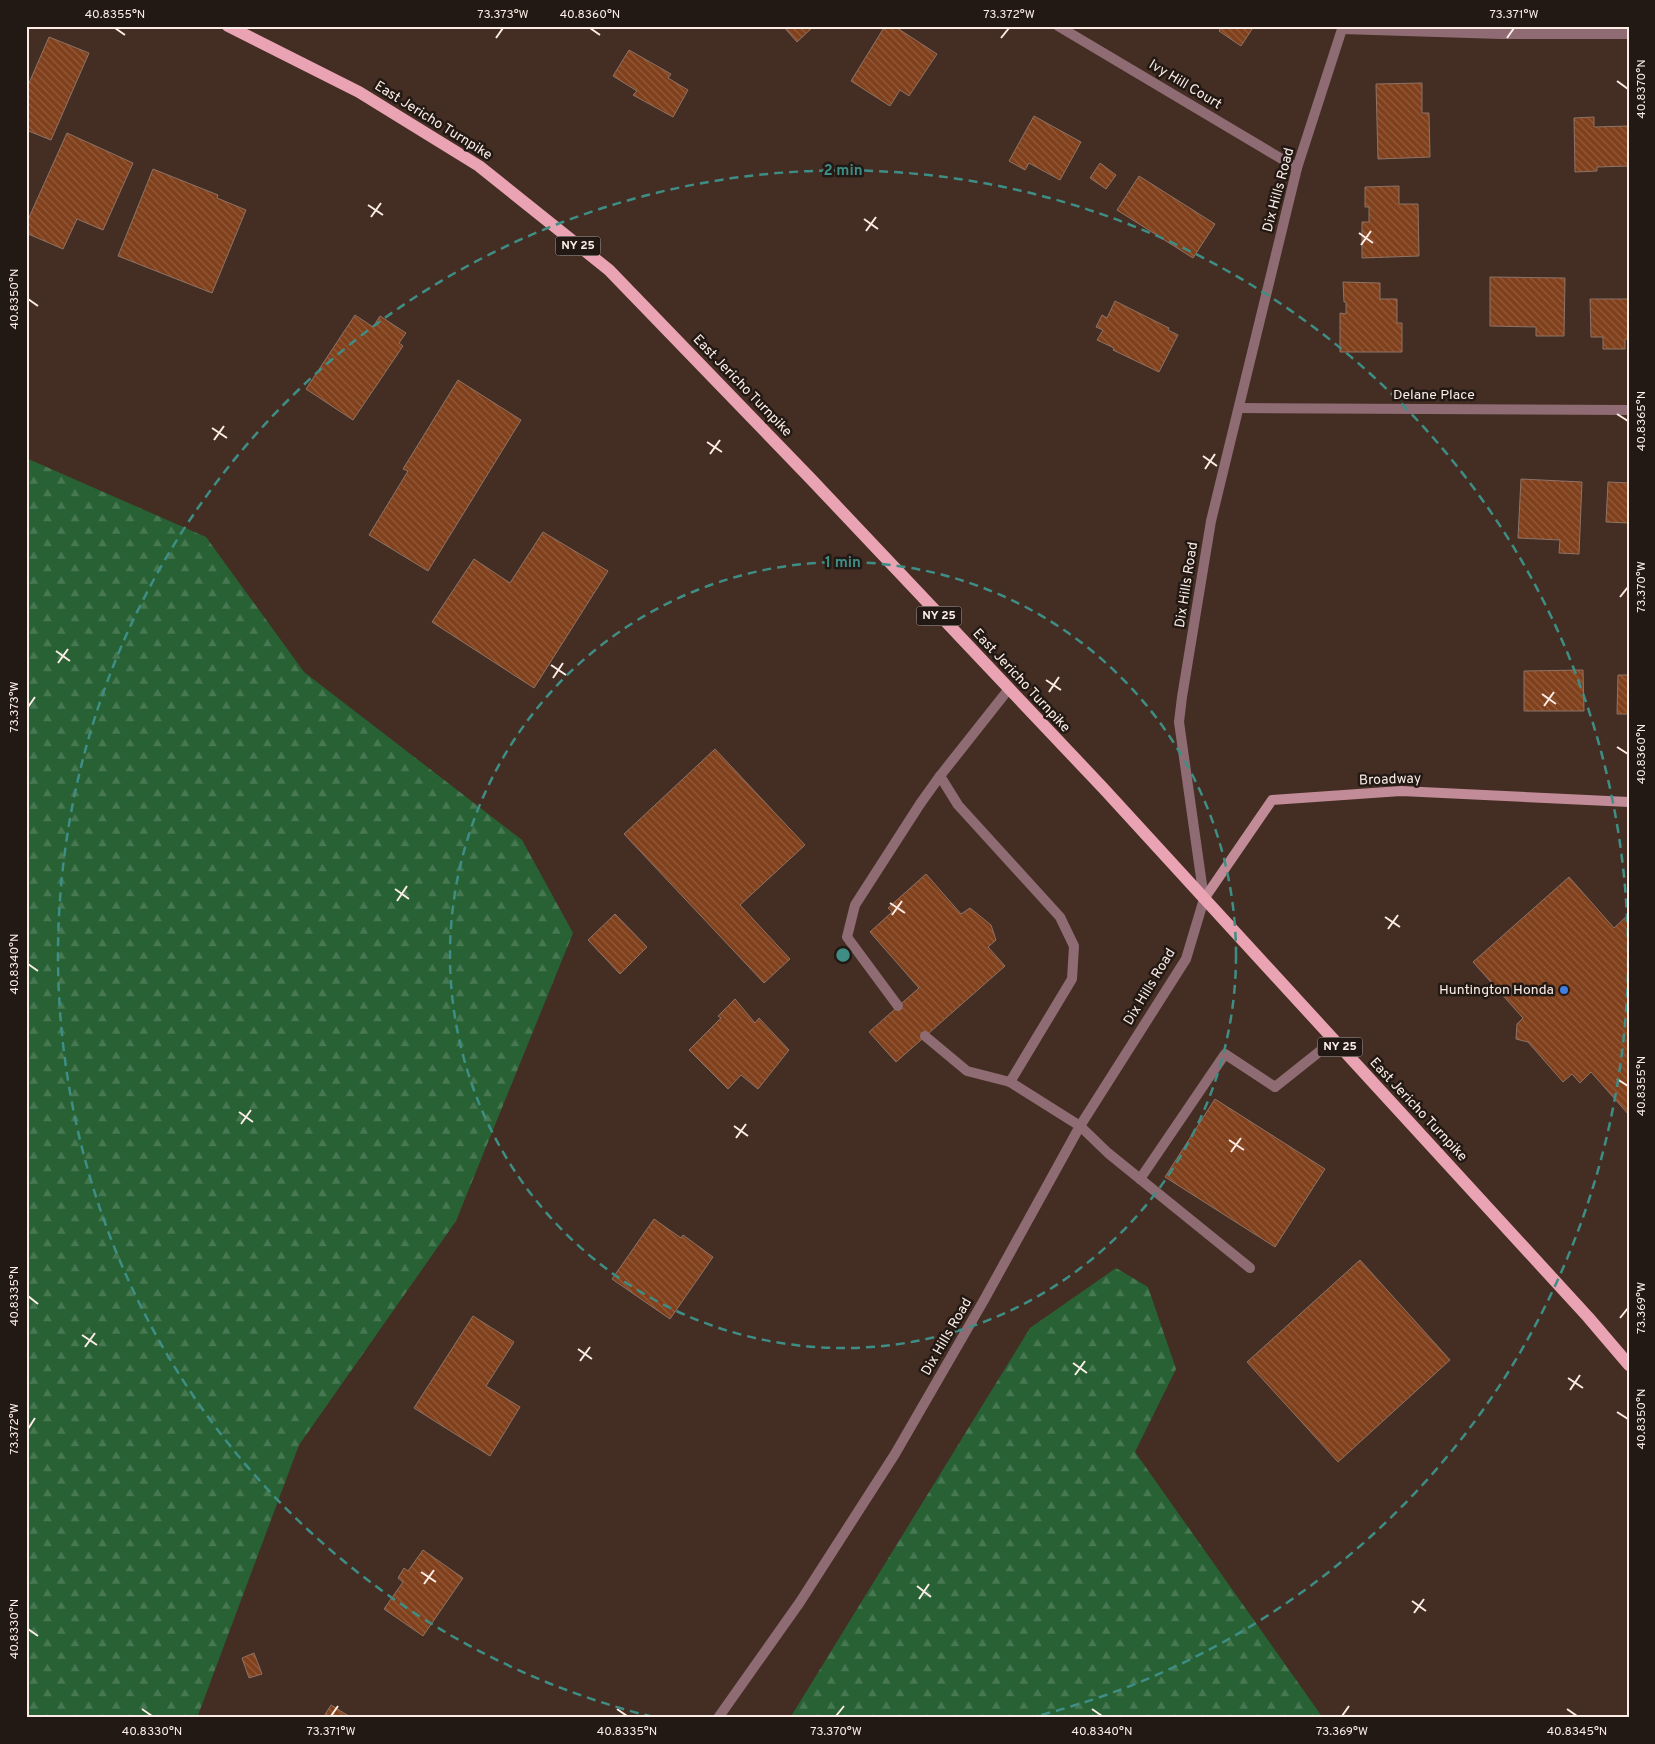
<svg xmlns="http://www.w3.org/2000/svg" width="1655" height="1744" font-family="Overpass,sans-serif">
  <defs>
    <pattern id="forest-firs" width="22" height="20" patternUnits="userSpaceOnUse" patternTransform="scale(1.25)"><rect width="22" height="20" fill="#276134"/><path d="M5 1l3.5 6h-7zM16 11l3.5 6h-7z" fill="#477851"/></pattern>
    <pattern id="building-back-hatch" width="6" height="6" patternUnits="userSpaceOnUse" patternTransform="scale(1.25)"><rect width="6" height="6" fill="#80401c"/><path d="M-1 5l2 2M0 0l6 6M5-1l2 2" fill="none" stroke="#935c3d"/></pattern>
  </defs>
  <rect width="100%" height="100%" fill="#442e23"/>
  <g fill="url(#forest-firs)">
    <polygon points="26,458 206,537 304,672 522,840 573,933 456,1221 299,1445 197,1718 26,1718"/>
    <polygon points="1116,1268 1148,1287 1176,1369 1135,1452 1323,1718 790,1718 1030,1328"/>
  </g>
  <g fill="url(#building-back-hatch)" stroke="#8d7367">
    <polygon points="783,26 814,26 797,42"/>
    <polygon points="885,26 894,26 937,54 909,96 900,90 890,106 851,81"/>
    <polygon points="1219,26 1254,26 1241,46 1219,31 1221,27"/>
    <polygon points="49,37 89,53 51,140 26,130 26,90"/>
    <polygon points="629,50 671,74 668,78 688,90 673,117 633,95 637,91 613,76"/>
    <polygon points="1422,83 1422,113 1429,113 1430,157 1378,159 1376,84"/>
    <polygon points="1034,116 1081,142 1060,180 1029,163 1025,170 1009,161"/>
    <polygon points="1594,117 1594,127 1629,126 1629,166 1597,167 1597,171 1575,172 1574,118"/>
    <polygon points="67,133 133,163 103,230 77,219 63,249 26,233 26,224"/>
    <polygon points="1100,163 1116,175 1106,189 1090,178"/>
    <polygon points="153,169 218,195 217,198 246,210 212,293 118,256"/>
    <polygon points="1139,176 1215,224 1193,258 1117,210"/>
    <polygon points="1399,186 1399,204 1418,204 1419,256 1362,258 1362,222 1369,222 1369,207 1365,207 1365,187"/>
    <polygon points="1490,277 1565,278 1564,336 1536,336 1536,327 1490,326"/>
    <polygon points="1343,282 1380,283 1380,299 1397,299 1397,323 1402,323 1402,352 1340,352 1340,313 1346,314 1346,302 1344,302"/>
    <polygon points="1590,299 1629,299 1629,339 1625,339 1625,349 1603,349 1603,337 1591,337"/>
    <polygon points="1115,301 1169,328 1168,330 1178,335 1159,372 1113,350 1114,348 1097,340 1103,330 1096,327 1102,315 1107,318"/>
    <polygon points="355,315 373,327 380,316 406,333 399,343 403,346 353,420 306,389"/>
    <polygon points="458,380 521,420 428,571 369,535 408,471 403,469"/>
    <polygon points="1521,479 1582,482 1579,554 1559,553 1560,540 1518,538"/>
    <polygon points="1608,482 1629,483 1629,523 1606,522"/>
    <polygon points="543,532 608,571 534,688 432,622 474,559 510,583"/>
    <polygon points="1583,670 1584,711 1524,711 1524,671"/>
    <polygon points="1618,675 1629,675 1629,714 1617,714"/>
    <polygon points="715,749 805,845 740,905 790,959 764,983 624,834"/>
    <polygon points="926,874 961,914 970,908 991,925 996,940 988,947 1005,966 896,1062 869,1032 919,988 870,932 892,912 888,908"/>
    <polygon points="1569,877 1614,928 1629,914 1629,1115 1591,1072 1580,1083 1572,1074 1563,1082 1528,1042 1516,1039 1517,1024 1523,1018 1473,962"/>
    <polygon points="615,914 647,947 620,974 588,940"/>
    <polygon points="735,999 755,1023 759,1018 789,1050 758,1089 741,1075 728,1089 689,1050 721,1018 718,1016"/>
    <polygon points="1215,1099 1325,1169 1275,1247 1165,1177"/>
    <polygon points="654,1219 681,1238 683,1235 713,1257 670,1319 612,1279"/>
    <polygon points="1360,1260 1450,1360 1338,1462 1247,1362"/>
    <polygon points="473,1316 514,1342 486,1386 520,1407 490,1456 414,1408"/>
    <polygon points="423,1550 463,1578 423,1636 384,1609 403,1582 398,1578 404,1568 408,1571"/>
    <polygon points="254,1653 262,1674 249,1678 242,1658"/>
    <polygon points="331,1705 352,1718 323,1718"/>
  </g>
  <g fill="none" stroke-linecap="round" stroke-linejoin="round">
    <g stroke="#8f6c74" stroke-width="10">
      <polyline points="940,776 958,805 1060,917 1074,946 1072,979 1010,1082 1080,1126 1108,1153 1250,1268"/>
      <polyline points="898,1006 847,937 855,905 920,804 940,776 1008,690"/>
      <polyline points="925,1036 967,1071 1010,1082"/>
      <polyline points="1140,1179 1225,1054 1275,1087 1334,1040"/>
    </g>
    <g stroke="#8f6c74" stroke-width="10">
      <polyline points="1058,26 1297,168"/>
      <polyline points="1342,29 1501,34 1629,34"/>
      <polyline points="1239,408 1629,410"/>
      <polyline points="1204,899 1179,722 1182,697 1211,521 1297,168 1343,26"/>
    </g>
    <polyline stroke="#8f6c74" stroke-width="10" points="718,1718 800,1602 895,1454 984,1300 1080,1126 1186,959 1204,899"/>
    <polyline stroke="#c28b98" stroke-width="10" points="1204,899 1272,800 1401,791 1629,802"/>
    <polyline stroke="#e9a3b3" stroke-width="12" points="228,26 359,92 479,166 609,270 810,478 1104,789 1588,1317 1629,1365"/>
  </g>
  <path fill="none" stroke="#fbece5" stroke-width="2" d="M115,28l10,7M590,28l10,7M496,38l7,-10M1001,38l8,-10M1507,38l7,-10M1617,81l11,8M368,205l15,10M371,217l10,-14M864,219l14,10M866,231l10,-14M1359,233l14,10M1361,245l10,-14M28,299l10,7M1617,414l11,7M212,428l15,10M214,440l10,-14M707,442l15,10M710,454l10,-14M1203,456l14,10M1205,469l10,-15M1620,597l8,-10M56,651l14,10M58,663l10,-14M551,665l15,10M553,678l10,-15M1046,680l15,10M1049,692l10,-15M1542,694l14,10M1544,706l10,-14M28,707l7,-10M1617,747l11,7M395,889l14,10M397,901l10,-15M890,903l15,10M892,915l10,-14M1385,917l15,10M1388,929l10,-14M28,964l10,7M1617,1079l11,7M239,1112l14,10M241,1124l10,-14M734,1126l14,10M736,1138l10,-14M1229,1140l15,10M1231,1152l10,-14M28,1296l10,8M1620,1318l8,-10M82,1335l15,10M85,1347l10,-14M578,1349l14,10M580,1361l10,-14M1073,1363l14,10M1075,1375l10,-14M1568,1378l15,10M1570,1390l10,-15M1617,1412l11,7M28,1429l7,-11M421,1572l15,10M424,1584l10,-14M917,1586l14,11M919,1599l10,-15M1412,1601l14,10M1414,1613l10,-14M28,1629l10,7M142,1709l10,7M617,1709l10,7M1092,1709l10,7M1567,1709l10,7M331,1716l7,-10M836,1716l8,-10M1342,1716l7,-10"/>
  <g fill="none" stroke="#3e8e86" stroke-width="2.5" stroke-dasharray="9 6">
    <circle cx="843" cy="955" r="393"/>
    <path d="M653 1717A785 785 0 1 1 1033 1717"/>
  </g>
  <circle fill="#3f7fe0" stroke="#231914" stroke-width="2" cx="1564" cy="990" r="5"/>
  <g text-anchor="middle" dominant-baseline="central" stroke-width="5" stroke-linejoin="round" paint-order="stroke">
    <g fill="#231914" stroke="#baada6" stroke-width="1">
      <rect x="555.5" y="236.5" width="45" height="19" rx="4"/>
      <rect x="916.5" y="606.5" width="45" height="19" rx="4"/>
      <rect x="1317.5" y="1037.5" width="45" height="19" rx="4"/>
    </g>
    <g font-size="12" font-weight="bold" fill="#fbece5">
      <text x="578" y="246">NY 25</text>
      <text x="939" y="616">NY 25</text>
      <text x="1340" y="1047">NY 25</text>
    </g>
    <g font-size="14" fill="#fbece5" stroke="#231914">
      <text transform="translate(1185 85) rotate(31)">Ivy Hill Court</text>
      <text transform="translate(433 121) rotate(32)">East Jericho Turnpike</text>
      <text transform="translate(1279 190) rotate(-75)">Dix Hills Road</text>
      <text transform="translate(742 386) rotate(46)">East Jericho Turnpike</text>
      <text x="1434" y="395">Delane Place</text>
      <text transform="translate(1187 585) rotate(-81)">Dix Hills Road</text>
      <text transform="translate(1021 681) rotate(47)">East Jericho Turnpike</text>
      <text transform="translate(1390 780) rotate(-2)">Broadway</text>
      <text transform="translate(1150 987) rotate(-59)">Dix Hills Road</text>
      <text transform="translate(1418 1110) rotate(47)">East Jericho Turnpike</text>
      <text transform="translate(947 1337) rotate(-60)">Dix Hills Road</text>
    </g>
    <g font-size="14" fill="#fbece5" stroke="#231914" text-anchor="end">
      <text x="1554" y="990">Huntington Honda</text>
    </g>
  </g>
  <circle cx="843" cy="955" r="8" fill="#3e8e86" stroke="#231914" stroke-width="2.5"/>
  <g font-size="15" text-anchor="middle" font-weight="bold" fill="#3e8e86" stroke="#231914" stroke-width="5" stroke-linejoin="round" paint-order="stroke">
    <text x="843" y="175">2 min</text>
    <text x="843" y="567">1 min</text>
  </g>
  <rect width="1655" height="1744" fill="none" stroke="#231914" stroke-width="55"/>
  <rect x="28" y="28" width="1600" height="1688" fill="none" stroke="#fbece5" stroke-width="2"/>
  <g font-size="12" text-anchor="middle" fill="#fbece5">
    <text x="115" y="18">40.8355°N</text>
    <text x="503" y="18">73.373°W</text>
    <text x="590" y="18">40.8360°N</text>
    <text x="1009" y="18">73.372°W</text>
    <text x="1514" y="18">73.371°W</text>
    <text transform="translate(1641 89) rotate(-90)" y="4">40.8370°N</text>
    <text transform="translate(14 299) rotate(-90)" y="4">40.8350°N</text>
    <text transform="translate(1641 421) rotate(-90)" y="4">40.8365°N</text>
    <text transform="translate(1641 587) rotate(-90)" y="4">73.370°W</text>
    <text transform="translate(14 707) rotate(-90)" y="4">73.373°W</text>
    <text transform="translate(1641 754) rotate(-90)" y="4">40.8360°N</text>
    <text transform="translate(14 964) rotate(-90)" y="4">40.8340°N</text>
    <text transform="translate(1641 1086) rotate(-90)" y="4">40.8355°N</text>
    <text transform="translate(14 1296) rotate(-90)" y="4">40.8335°N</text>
    <text transform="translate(1641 1308) rotate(-90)" y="4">73.369°W</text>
    <text transform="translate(1641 1419) rotate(-90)" y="4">40.8350°N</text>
    <text transform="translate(14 1429) rotate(-90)" y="4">73.372°W</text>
    <text transform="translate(14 1629) rotate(-90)" y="4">40.8330°N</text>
    <text x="152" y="1735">40.8330°N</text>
    <text x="331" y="1735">73.371°W</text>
    <text x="627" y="1735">40.8335°N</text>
    <text x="836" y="1735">73.370°W</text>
    <text x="1102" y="1735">40.8340°N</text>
    <text x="1342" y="1735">73.369°W</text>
    <text x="1577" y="1735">40.8345°N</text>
  </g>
</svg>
